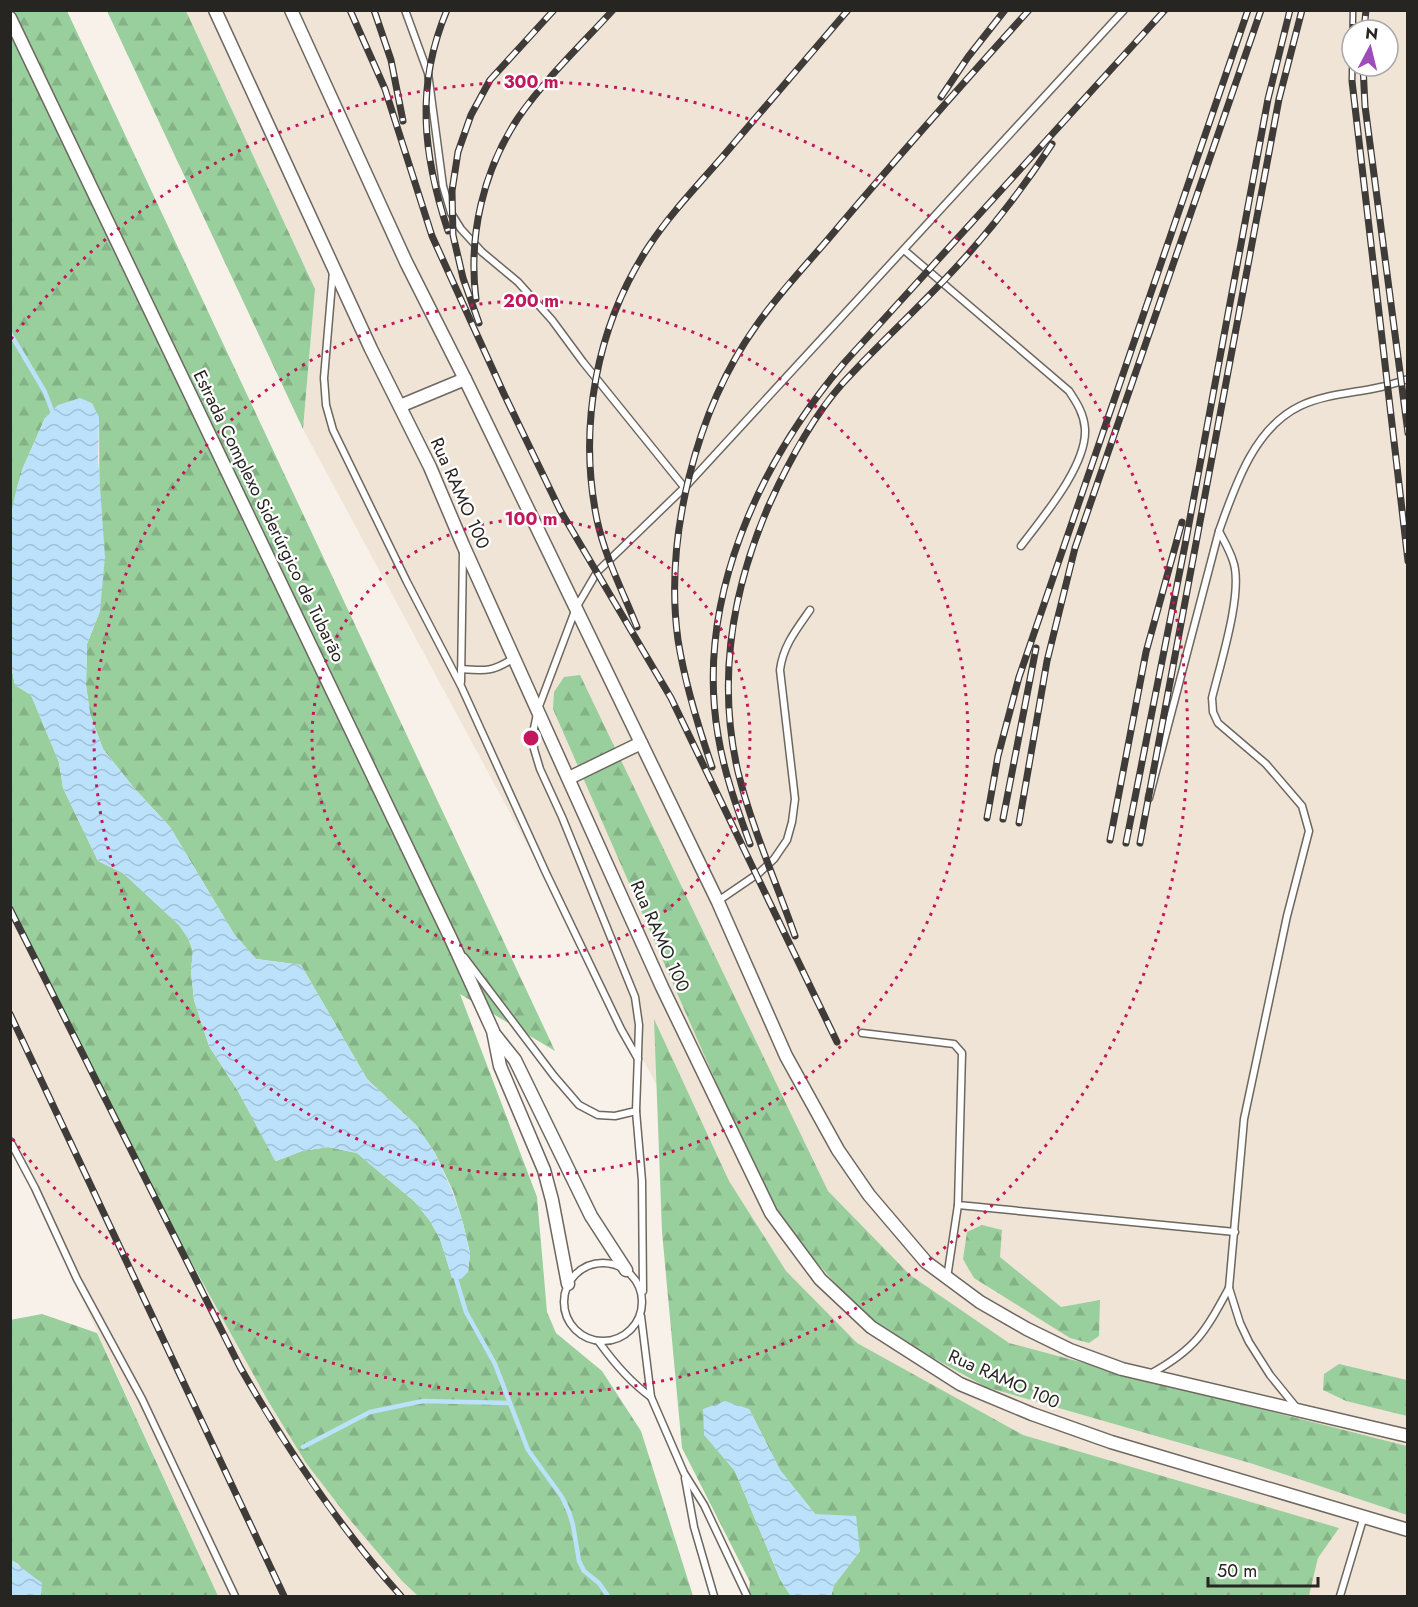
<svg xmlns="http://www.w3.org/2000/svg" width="1418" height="1607" font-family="Jost,sans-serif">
  <defs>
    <pattern id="forest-firs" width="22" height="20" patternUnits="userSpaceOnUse" patternTransform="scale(1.5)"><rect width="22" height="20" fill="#99cf9c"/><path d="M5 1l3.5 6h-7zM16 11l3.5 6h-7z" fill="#84b286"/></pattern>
    <pattern id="water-waves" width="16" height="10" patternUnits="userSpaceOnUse" patternTransform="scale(1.5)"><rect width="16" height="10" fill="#bbe1fb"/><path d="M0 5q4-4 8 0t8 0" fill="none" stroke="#a1c1d7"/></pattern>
  </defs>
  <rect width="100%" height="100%" fill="#f8f1e9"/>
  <g fill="#f0e4d6" fill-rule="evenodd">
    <path d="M186,11h1221v1585h-98l9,-37 -293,-94 -240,-142 -482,-894 12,-140zM1352,30h36v36h-36z"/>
    <polygon points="10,905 98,1093 268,1401 306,1463 350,1520 402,1581 418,1596 218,1596 17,1156 11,1146"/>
  </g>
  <g fill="url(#forest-firs)">
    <polygon points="11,11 67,11 555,1051 460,994 537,1197 547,1312 556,1333 602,1371 641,1431 693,1596 418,1596 402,1581 350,1520 306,1463 268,1401 98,1093 11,905 10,661 15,685 31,695 59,762 63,788 98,861 123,873 179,925 188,938 193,951 191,971 194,1000 209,1046 238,1091 276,1161 302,1151 328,1147 357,1153 415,1202 430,1221 440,1239 452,1277 468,1272 470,1253 463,1223 453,1191 435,1153 416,1125 367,1079 301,965 256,959 234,934 170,827 134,788 103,749 90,714 86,685 87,644 100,611 99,417 45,418 22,470 11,517"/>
    <polygon points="107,11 186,11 315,289 303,429"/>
    <polygon points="580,675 828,1191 910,1275 1009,1343 1170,1386 1407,1446 1407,1515 1250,1463 986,1387 872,1324 774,1215 553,709 554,692 564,677"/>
    <polygon points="654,1019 729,1181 786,1271 857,1343 1023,1435 1339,1528 1318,1558 1309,1596 831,1596 834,1585 860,1551 815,1514 780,1470 749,1409 705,1435 735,1471 781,1581 791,1596 748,1596 750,1582 682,1448 662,1232"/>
    <polygon points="982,1225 1002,1230 1000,1257 1061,1307 1100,1300 1099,1336 1089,1343 1070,1338 974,1278 963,1259 967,1232"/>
    <polygon points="42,1314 97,1333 218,1596 41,1596 18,1564 11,1560 10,1320"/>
    <polygon points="1339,1364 1407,1380 1407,1416 1346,1401 1323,1390 1324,1374"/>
  </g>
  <g fill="url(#water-waves)">
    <polygon points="80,398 92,403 99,417 98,458 105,557 100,611 87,644 86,685 90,714 103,749 134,788 170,827 234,934 256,959 301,965 367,1079 416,1125 435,1153 452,1191 463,1223 470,1254 468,1272 461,1279 452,1278 440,1239 430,1221 415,1202 357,1153 328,1147 302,1151 275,1161 238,1091 209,1046 194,1000 191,971 193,950 188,938 179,925 123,873 98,861 63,788 59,762 31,695 15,685 10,661 10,517 17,487 22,470 45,418 58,405"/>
    <polygon points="725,1401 749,1409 780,1470 815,1514 856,1516 860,1551 834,1585 831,1596 791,1596 781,1581 735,1471 704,1435 703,1409"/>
    <polygon points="11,1560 42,1583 41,1596 11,1596"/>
  </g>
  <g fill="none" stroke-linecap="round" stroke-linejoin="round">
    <g stroke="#bbe1fb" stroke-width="4.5">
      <polyline points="10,333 45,392 54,416"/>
      <polyline points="454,1272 466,1312 495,1364 528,1450 562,1497 569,1512 573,1525 579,1561 584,1571 599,1583 608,1596"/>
      <polyline points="303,1447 370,1412 423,1401 509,1403"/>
    </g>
    <defs>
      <g id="lane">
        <polyline points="405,10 428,73 443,186 451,213 461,229 482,252 518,282 552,320 583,362 684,487"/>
        <path d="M904,250l165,141c8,12 15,23 16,38 2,37 -43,89 -64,117"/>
        <polyline points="333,271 324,378 326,405 333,430 407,582 461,686 546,873 621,1029 638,1059"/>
        <path d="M1219,531c5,10 11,20 14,30 11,30 -13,104 -21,137l1,14 5,11 48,41 36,42 7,25 -22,85 -43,203 -15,169 11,35 9,19 21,33 26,32"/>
        <path d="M461,669c25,2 31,3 53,-11"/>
        <polyline points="461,682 463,552"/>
        <path d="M1149,798l70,-267c16,-45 35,-103 81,-125 25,-12 55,-13 81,-19 9,-2 18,-5 27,-8"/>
        <path d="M718,901l41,-28 15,-14 13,-19 5,-18 3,-23 -15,-129c3,-24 16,-40 30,-60"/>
        <polyline points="464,957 554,1076 579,1105 598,1115 615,1116 636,1111 639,1025 635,997 562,817 540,769 534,749 533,733 538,709 576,608 597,572 687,485 1124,10"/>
        <polyline points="862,1033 954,1044 962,1053 958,1205 1235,1232"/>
        <polyline points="636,1111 642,1181 643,1291"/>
        <polyline points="10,1141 35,1188 77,1279 142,1399 235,1596"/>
        <circle cx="603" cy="1302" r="39"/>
        <polyline points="947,1278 958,1205"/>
        <polyline points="641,1316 651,1397 684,1473 704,1505 747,1596"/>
        <path d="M599,1342c15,21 31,40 52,55"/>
        <path d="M1150,1374c46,-25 55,-42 79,-86"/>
        <polyline points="685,1478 694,1527 714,1596"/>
        <polyline points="1340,1596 1364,1516"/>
      </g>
      <g id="street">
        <polyline points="215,10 371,349 430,467 463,545 662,987 771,1213 820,1279 871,1327 960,1384 1032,1414 1111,1442 1408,1530"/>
        <polyline points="291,10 406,262 465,379 718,902 786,1056 838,1150 869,1195 926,1262 980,1302 1027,1329 1070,1350 1122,1369 1408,1436"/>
        <polyline points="10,18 451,939 493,1031 500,1066 544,1170 552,1200 568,1284"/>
        <polyline points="400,406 465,379"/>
        <polyline points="569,778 641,743"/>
        <polyline points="495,1035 515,1060 591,1216 626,1270"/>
      </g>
    </defs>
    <use href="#lane" stroke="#6d6760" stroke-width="9"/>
    <use href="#street" stroke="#6d6760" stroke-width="15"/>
    <use href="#lane" stroke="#fff" stroke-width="6"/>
    <use href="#street" stroke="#fff" stroke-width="12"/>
    <defs>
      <g id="rail">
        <polyline points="350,10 385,89 432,236 504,394 560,510 671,698 837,1042"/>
        <polyline points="374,10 391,60 403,121"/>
        <path d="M447,10c-32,76 -24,145 1,221"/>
        <polyline points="1353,10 1352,81 1408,561"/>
        <polyline points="1364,30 1366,10"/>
        <polyline points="1363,66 1365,106 1408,433"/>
        <polyline points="941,97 968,57 1005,10"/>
        <path d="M476,299c-8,-63 7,-128 42,-181 27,-39 63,-73 95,-108"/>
        <polyline points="479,323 463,278 453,235 452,191 458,152 471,115 490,80 554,10"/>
        <path d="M637,627c-14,-35 -32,-70 -40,-107 -19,-93 -1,-194 52,-274 23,-35 54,-66 81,-98 39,-46 79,-92 118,-138"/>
        <path d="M712,767c-14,-41 -27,-83 -34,-127 -14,-102 18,-230 78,-314 25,-36 57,-68 84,-101 62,-73 125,-144 189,-215"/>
        <polyline points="987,818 998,756 1019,677 1248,10"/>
        <polyline points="1003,819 1036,648"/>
        <polyline points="1019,823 1047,661 1075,548 1261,10"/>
        <polyline points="1110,840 1146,652 1182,522"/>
        <polyline points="1126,843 1185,545 1268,99 1290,10"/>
        <polyline points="1140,843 1279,99 1302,10"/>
        <path d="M750,844c-13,-36 -26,-71 -32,-109 -23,-135 41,-272 126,-372l321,-353"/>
        <path d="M10,909l230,458c47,82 98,159 161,229"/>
        <path d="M795,936c-19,-54 -43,-108 -57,-164 -21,-91 -6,-182 31,-267 19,-42 42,-86 73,-121 41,-45 87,-85 127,-131 30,-34 58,-71 83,-109"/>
        <polyline points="10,1014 284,1596"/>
      </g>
    </defs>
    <use href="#rail" stroke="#3e3b38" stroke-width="7"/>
    <use href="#rail" stroke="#fff" stroke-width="4.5" stroke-dasharray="14" stroke-linecap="butt"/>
  </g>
  <g fill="none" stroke="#c2185b" stroke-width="3" stroke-dasharray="3 6">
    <circle cx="531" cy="738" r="219"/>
    <circle cx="531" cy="738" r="437"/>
    <path d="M11 339A656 656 0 1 1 11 1137"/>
  </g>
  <g text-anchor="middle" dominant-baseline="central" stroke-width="4.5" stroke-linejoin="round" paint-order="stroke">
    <g font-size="18" fill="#272522" stroke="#fff">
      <text transform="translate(460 493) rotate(66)">Rua RAMO 100</text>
      <text transform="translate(269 516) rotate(64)">Estrada Complexo Siderúrgico de Tubarão</text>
      <text transform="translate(660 936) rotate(66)">Rua RAMO 100</text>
      <text transform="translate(1004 1379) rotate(24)">Rua RAMO 100</text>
    </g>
  </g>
  <circle cx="531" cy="738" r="9" fill="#c2185b" stroke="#fff" stroke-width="3"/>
  <g font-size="18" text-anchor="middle" font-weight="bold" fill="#c2185b" stroke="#fff" stroke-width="4.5" stroke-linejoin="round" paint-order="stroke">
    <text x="531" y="88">300 m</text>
    <text x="531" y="307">200 m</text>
    <text x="531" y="525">100 m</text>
  </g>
  <rect width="1418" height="1607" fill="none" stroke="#272522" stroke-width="24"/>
  <g transform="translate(1370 48) rotate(7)"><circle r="28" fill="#ffffff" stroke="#a9a8a7" stroke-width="1.5"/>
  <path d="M0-4.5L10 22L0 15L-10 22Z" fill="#9f4cbb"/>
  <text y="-9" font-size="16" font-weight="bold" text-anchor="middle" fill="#272522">N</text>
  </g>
  <path d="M1208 1577v9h110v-9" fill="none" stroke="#272522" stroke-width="3"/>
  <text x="1217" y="1577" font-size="18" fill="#272522" stroke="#ffffff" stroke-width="4.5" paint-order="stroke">50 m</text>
</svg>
